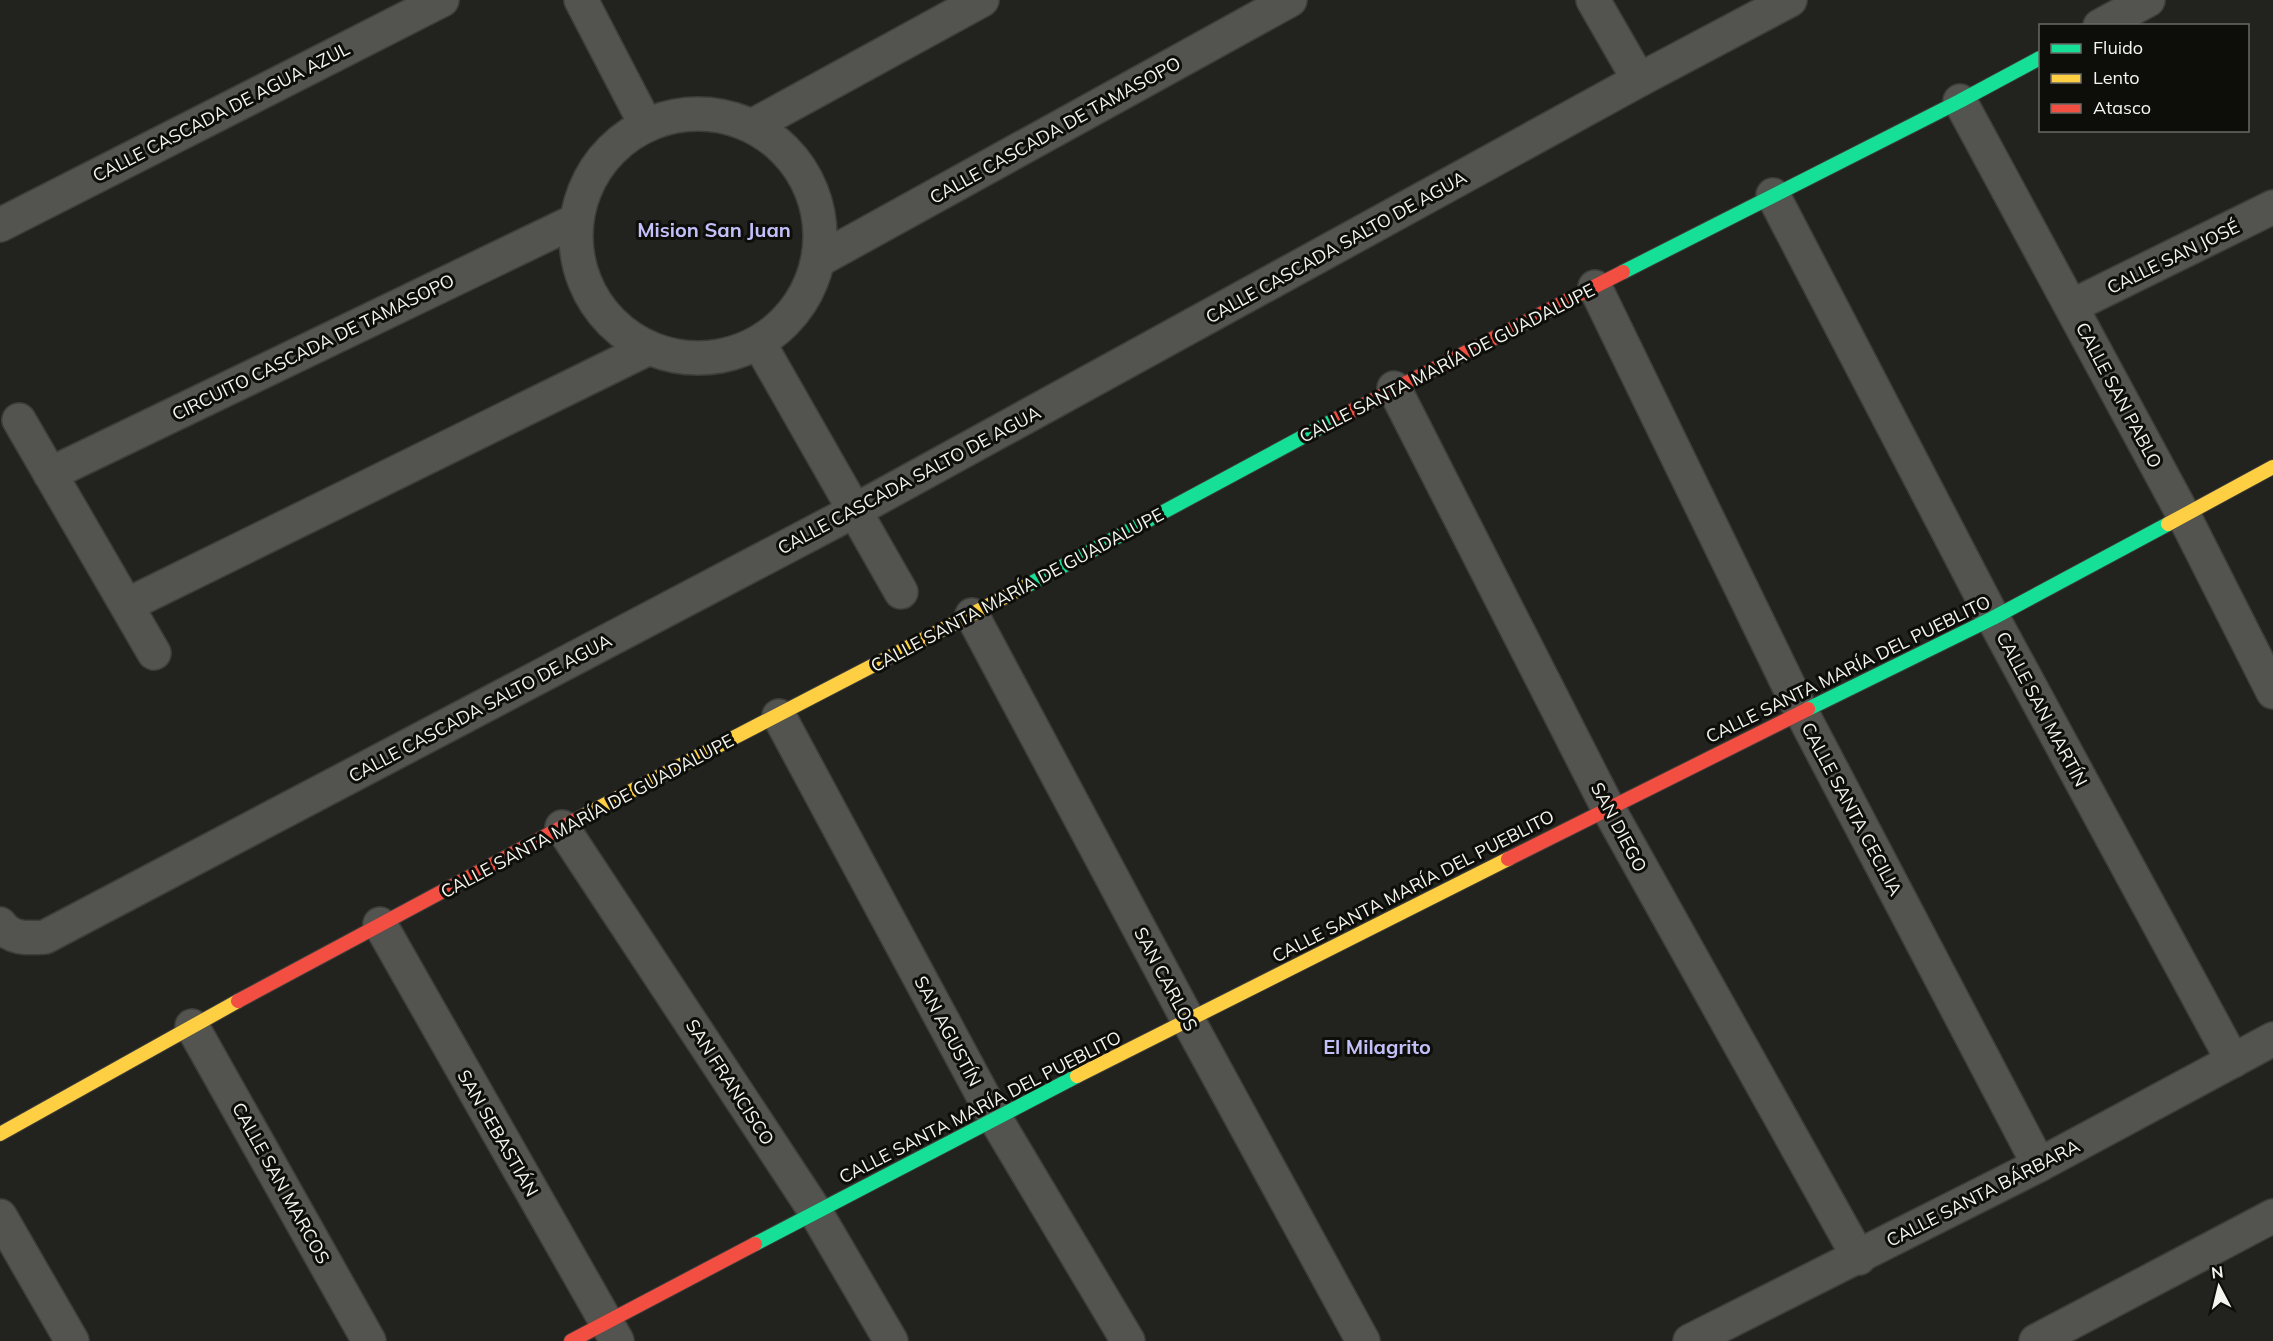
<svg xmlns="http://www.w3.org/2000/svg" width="2273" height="1341" font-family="Mulish,sans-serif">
  <rect width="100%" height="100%" fill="#22221e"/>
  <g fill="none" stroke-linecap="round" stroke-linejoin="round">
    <defs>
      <g id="street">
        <polyline points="581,0 646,125"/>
        <polyline points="1593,0 1639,80"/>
        <polyline points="2100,26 2148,0"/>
        <polyline points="1960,101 2184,516 2273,692"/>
        <circle cx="698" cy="236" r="122"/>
        <polyline points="752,126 982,0"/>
        <polyline points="1773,195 1993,618 2233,1061"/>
        <polyline points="0,225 442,0"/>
        <polyline points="819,260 1290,0"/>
        <polyline points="1595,287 1802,713 2039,1165"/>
        <polyline points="2072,306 2273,207"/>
        <polyline points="759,343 901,592"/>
        <polyline points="1394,388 1608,808 1859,1258"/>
        <polyline points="19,420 154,653"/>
        <polyline points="50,474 575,221"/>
        <polyline points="127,605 647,349"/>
        <polyline points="972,615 1188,1020 1363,1341"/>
        <polyline points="779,716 995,1118 1128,1341"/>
        <polyline points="562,827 815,1211 891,1341"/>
        <path d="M0,924c11,16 28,14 45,13l811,-427 783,-430 151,-80"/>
        <polyline points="380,924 617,1341"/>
        <polyline points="192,1026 369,1341"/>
        <polyline points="0,1216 72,1341"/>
        <polyline points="1690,1341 2039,1165 2273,1039"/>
        <polyline points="2036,1341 2273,1216"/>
      </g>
      <g id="fast">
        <polyline points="1623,272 1960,101 2040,58"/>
        <polyline points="1026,586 1336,419"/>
        <polyline points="1808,709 1993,618 2168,524"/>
        <polyline points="755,1244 1077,1076"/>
      </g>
      <g id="slow">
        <polyline points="2168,524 2273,467"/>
        <polyline points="581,817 1026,586"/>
        <polyline points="1077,1076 1508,859"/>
        <polyline points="0,1134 238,1001"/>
      </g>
      <g id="jam">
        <polyline points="1336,419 1623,272"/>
        <polyline points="1508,859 1808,709"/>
        <polyline points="238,1001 581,817"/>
        <polyline points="571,1341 755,1244"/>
      </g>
    </defs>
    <use href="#street" stroke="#3d3d3a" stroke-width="36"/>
    <use href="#fast" stroke="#3d3d3a" stroke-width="16"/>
    <use href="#slow" stroke="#3d3d3a" stroke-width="16"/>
    <use href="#jam" stroke="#3d3d3a" stroke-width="16"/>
    <use href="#street" stroke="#535350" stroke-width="33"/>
    <use href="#fast" stroke="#16e098" stroke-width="14"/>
    <use href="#slow" stroke="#ffcf43" stroke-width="14"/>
    <use href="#jam" stroke="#f24e42" stroke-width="14"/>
  </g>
  <g text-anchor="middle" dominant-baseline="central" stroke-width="6" stroke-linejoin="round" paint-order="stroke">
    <g font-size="18" fill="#f5f5ef" stroke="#0d0d09">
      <text transform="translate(221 112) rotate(-27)">CALLE CASCADA DE AGUA AZUL</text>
      <text transform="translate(1055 130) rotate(-29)">CALLE CASCADA DE TAMASOPO</text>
      <text transform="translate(1336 247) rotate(-29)">CALLE CASCADA SALTO DE AGUA</text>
      <text transform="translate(2173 257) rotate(-26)">CALLE SAN JOSÉ</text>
      <text transform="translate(313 347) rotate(-26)">CIRCUITO CASCADA DE TAMASOPO</text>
      <text transform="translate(1447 363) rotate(-27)">CALLE SANTA MARÍA DE GUADALUPE</text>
      <text transform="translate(2119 395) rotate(62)">CALLE SAN PABLO</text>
      <text transform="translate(909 480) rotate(-28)">CALLE CASCADA SALTO DE AGUA</text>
      <text transform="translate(1017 590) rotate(-28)">CALLE SANTA MARÍA DE GUADALUPE</text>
      <text transform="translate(1848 669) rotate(-26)">CALLE SANTA MARÍA DEL PUEBLITO</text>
      <text transform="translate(480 708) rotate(-28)">CALLE CASCADA SALTO DE AGUA</text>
      <text transform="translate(2042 709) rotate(62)">CALLE SAN MARTÍN</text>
      <text transform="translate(1852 809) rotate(62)">CALLE SANTA CECILIA</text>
      <text transform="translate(587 816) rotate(-28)">CALLE SANTA MARÍA DE GUADALUPE</text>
      <text transform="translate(1619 827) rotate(62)">SAN DIEGO</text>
      <text transform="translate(1413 886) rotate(-27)">CALLE SANTA MARÍA DEL PUEBLITO</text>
      <text transform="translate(1166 979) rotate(62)">SAN CARLOS</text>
      <text transform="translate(948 1031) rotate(62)">SAN AGUSTÍN</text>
      <text transform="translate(730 1082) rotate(57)">SAN FRANCISCO</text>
      <text transform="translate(980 1107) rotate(-27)">CALLE SANTA MARÍA DEL PUEBLITO</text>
      <text transform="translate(498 1133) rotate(60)">SAN SEBASTIÁN</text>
      <text transform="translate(281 1183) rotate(61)">CALLE SAN MARCOS</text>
      <text transform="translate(1983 1193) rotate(-27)">CALLE SANTA BÁRBARA</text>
    </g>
    <g font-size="20" font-weight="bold" fill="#c3c0f9" stroke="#0d0d09">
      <text x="714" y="229">Mision San Juan</text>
      <text x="1377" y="1046">El Milagrito</text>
    </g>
  </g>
  <rect x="2039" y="24" width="210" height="108" fill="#0d0d09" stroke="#6a6a65" stroke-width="1.5"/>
  <rect x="2051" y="44" width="30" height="9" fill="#16e098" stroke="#6a6a65" stroke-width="1.5"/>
  <text x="2093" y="54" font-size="18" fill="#f5f5ef">Fluido</text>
  <rect x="2051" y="74" width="30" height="9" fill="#ffcf43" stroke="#6a6a65" stroke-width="1.5"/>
  <text x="2093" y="84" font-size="18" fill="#f5f5ef">Lento</text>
  <rect x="2051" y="104" width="30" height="9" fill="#f24e42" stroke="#6a6a65" stroke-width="1.5"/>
  <text x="2093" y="114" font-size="18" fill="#f5f5ef">Atasco</text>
  <g transform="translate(2219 1287) rotate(353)" stroke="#0d0d09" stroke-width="4.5" paint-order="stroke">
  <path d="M0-4.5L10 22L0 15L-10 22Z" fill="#f5f5ef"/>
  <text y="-9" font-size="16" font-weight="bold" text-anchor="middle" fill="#f5f5ef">N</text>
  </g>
</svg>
